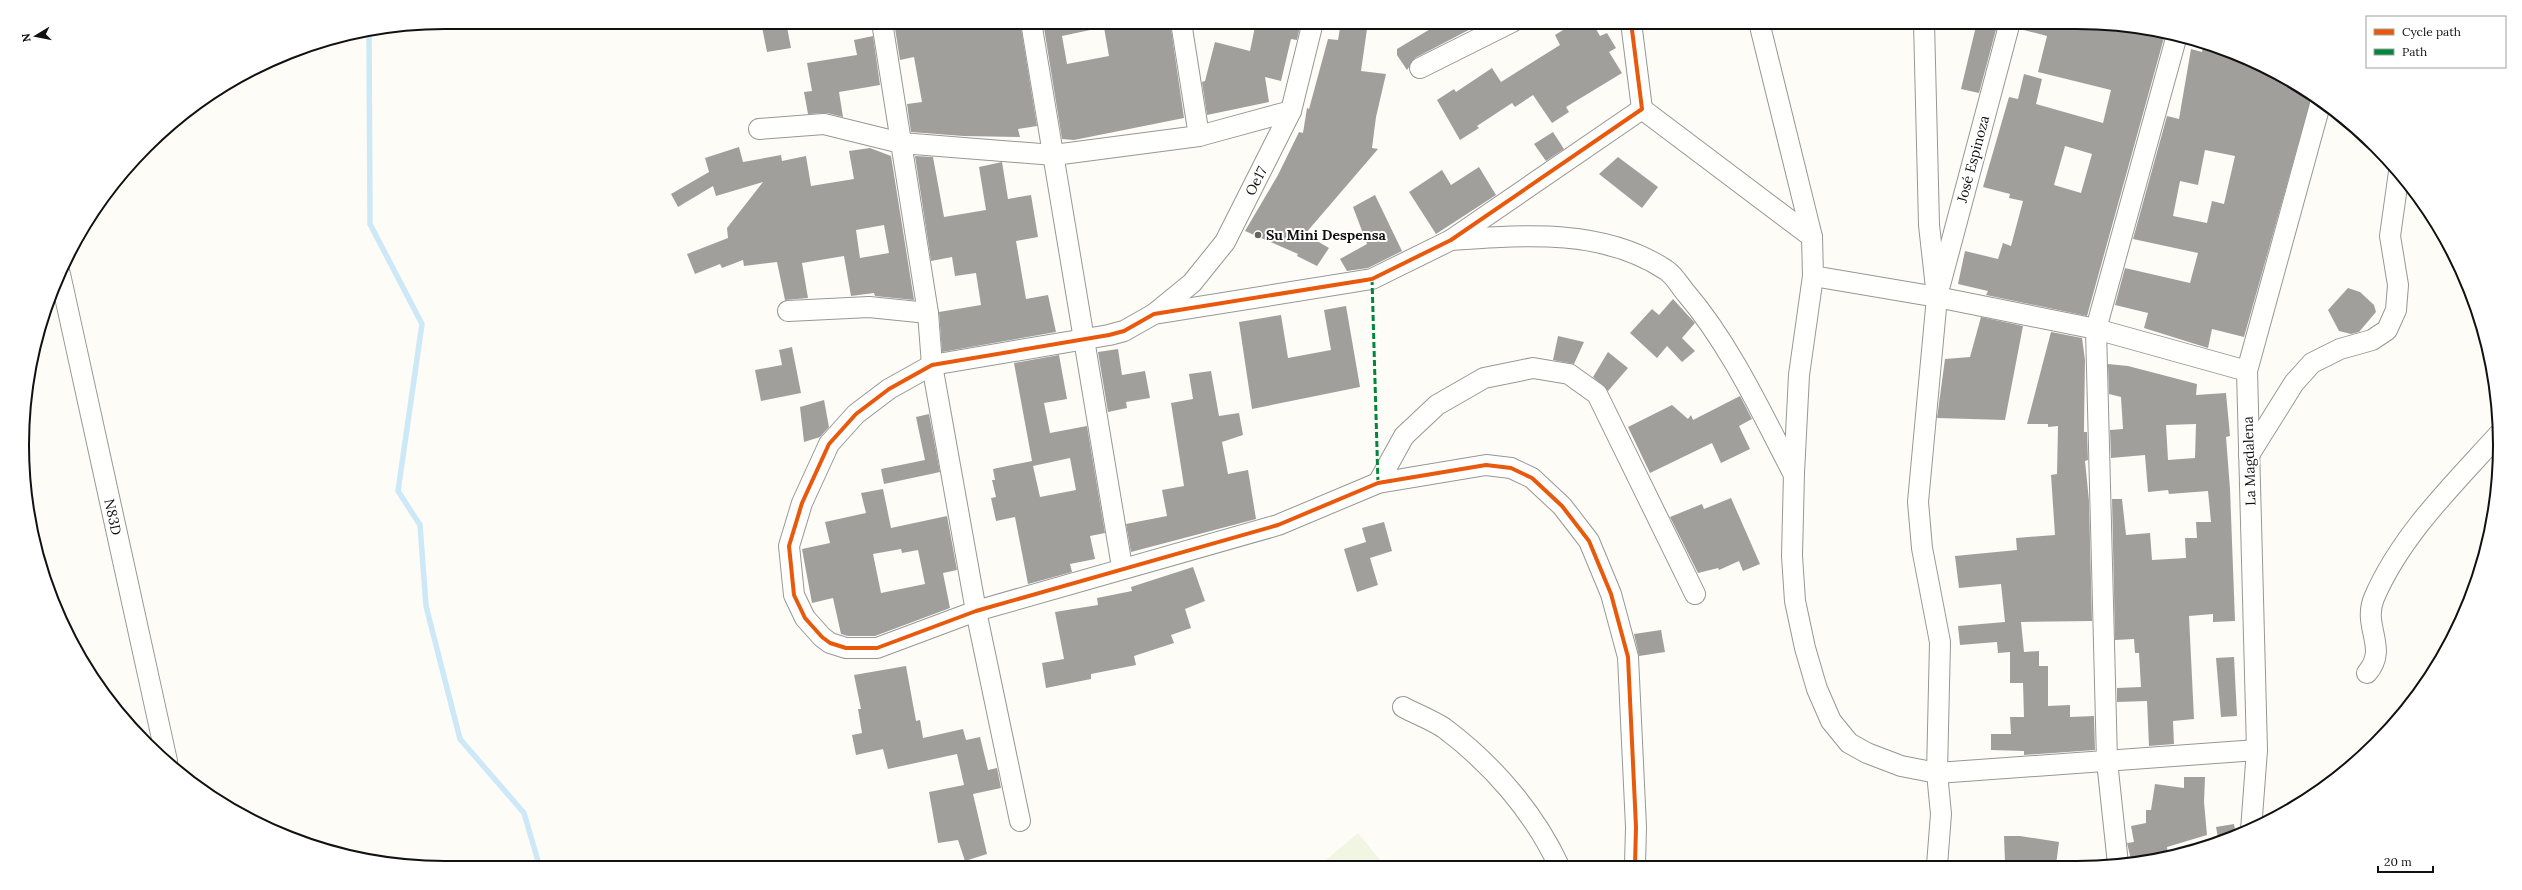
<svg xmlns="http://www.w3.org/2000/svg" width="2522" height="890" font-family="Lora,serif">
  <rect width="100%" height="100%" fill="#fdfcf7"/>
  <polygon fill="#f0f6e1" points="1358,833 1385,866 1319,866"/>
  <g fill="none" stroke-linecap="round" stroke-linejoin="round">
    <polyline stroke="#cde8f7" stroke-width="5.5" points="369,29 370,224 422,324 398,491 420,525 426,606 460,739 524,813 540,868"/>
  </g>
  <g fill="#a19f9c" fill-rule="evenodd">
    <polygon points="761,22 786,22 791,48 767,52"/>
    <polygon points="894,22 911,22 912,28 947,22 1020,22 1037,126 1018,129 1020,137 963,136 911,132 907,104 922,102 914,57 900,60"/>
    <polygon points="1043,22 1095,22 1095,29 1062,36 1067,64 1109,56 1103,22 1170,22 1184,118 1074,140 1062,139"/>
    <polygon points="1256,22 1301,22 1297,40 1291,39 1281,81 1265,77 1269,102 1207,115 1202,82 1205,81 1215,42 1250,51"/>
    <polygon points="1341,22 1368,22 1361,71 1386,74 1376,117 1372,148 1378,149 1305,234 1329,248 1317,266 1297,256 1298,254 1245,231 1278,175 1299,132 1303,133 1307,108 1309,109 1328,39 1338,40"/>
    <polygon points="1428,22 1484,22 1415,58 1407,70 1397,55 1397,49 1432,28"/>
    <polygon points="1576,22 1592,22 1600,36 1607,33 1616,48 1609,52 1622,73 1566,107 1569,112 1552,123 1533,95 1515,107 1512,103 1477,126 1479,128 1460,140 1437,100 1454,89 1456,92 1492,68 1501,82 1560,45 1555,35"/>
    <polygon points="1977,22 1997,26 1979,93 1961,89"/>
    <path d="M2021,22h56l88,12 -78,282 -101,-21 2,-4 -30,-7 7,-33 33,8 5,-16 8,3 12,-45 -14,-3 1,-4 -27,-7 26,-90 9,2 6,-25 18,5 -6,25 67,19 8,-33 -73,-18 9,-36 -27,-7zM2065,146l27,8 -11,39 -27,-8z"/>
    <polygon points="873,36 880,85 839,92 843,117 827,113 808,114 804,92 812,91 807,63 857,55 854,40"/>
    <path d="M2204,43l60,23 48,29 -68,242 -32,-8 -4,19 -64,-20 4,-15 -33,-8 10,-37 65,15 8,-30 -65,-14 34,-123 12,3 12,-70 11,3zM2205,150l30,6 -11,48 -12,-3 -5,22 -34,-7 7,-35 18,4z"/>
    <polygon points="1553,132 1564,149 1546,161 1534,144"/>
    <path d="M739,147l4,15 38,-7 1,6 24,-5 5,30 43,-7 -5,-28 21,-3 21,8 23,144 -39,-4 -1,-3 -23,3 -7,-40 -42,7 6,35 -23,2 -8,-38 -33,4 -1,-6 -21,8 -2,-4 -25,10 -8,-20 41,-16 -1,-10 36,-46 -47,14 -3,-10 -35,21 -7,-13 38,-22 -4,-14zM884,225l5,28 -29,5 -4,-28z"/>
    <polygon points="915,156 933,157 944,217 986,210 979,167 1002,162 1008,199 1031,195 1038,237 1016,241 1026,299 1048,295 1056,332 942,352 939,312 981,305 976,273 955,276 952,257 931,261"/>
    <polygon points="1618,157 1658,187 1642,208 1599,174"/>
    <polygon points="1479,167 1496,195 1436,234 1409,192 1442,170 1451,185"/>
    <polygon points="1375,195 1402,251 1368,268 1347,271 1340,259 1367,244 1353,207"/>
    <polygon points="2348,288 2360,292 2374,305 2376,312 2359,332 2351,334 2339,331 2328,310"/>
    <polygon points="1673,299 1695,323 1682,338 1695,351 1682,362 1667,346 1657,358 1630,333 1652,309 1659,315"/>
    <polygon points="1346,306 1360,387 1252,409 1239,322 1281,315 1288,358 1331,350 1324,310"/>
    <polygon points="1981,317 2023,326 2005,420 1937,418 1945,359 1970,357"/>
    <polygon points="2051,332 2082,338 2085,360 2084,426 2084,432 2087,432 2088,460 2085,461 2089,501 2092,621 2021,622 2024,652 2039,651 2039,666 2048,666 2048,706 2070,705 2070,717 2094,716 2095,750 2024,755 2024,751 1991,750 1991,734 2011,734 2010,717 2024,717 2023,683 2010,683 2010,652 1998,653 1997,642 1960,645 1958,626 2005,622 2001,584 1959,588 1955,556 2017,550 2016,538 2055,535 2051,475 2057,474 2058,426 2048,427 2048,424 2027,424"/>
    <polygon points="1558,336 1584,342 1574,364 1553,360"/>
    <polygon points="792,347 801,393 761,401 755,370 782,365 779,350"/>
    <polygon points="1118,349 1122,375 1145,371 1150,398 1126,402 1127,408 1108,412 1098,352"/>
    <polygon points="1608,352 1628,368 1608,391 1593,377"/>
    <path d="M1059,355l8,44 -23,4 6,30 37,-7 18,107 -15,3 5,23 -25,5 2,8 -44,12 -13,-67 -19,4 -5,-23 5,-1 -4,-17h3l-2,-11 39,-8 -18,-98zM1070,458l6,32 -36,7 -7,-31z"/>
    <path d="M2108,364l20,2 69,18 -1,11 30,-2 4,43 -4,1 4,52 5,132 -22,1v-8l-24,2 5,103 -21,2 1,23 -25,2 -2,-45 -30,1v-14l24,-1 -2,-34h-4l-1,-14 -19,1 -3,-141h10l4,36 24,-2 2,27 34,-2 -1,-20h12l-1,-16h15l-3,-31 -39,3 -1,-4 -20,2 -3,-37 -34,3 -1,-28 13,-1 -2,-32 -12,-3zM2196,424l-1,34 -27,2 -2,-35z"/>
    <polygon points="1211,371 1219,416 1239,413 1243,435 1222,442 1228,474 1248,470 1256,519 1131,552 1126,524 1167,516 1162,490 1184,486 1171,403 1193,399 1189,374"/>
    <polygon points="1740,396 1752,419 1739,426 1750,449 1721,463 1712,443 1650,473 1628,427 1672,405 1688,419 1691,415 1693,420"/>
    <polygon points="824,400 829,427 820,437 804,442 800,407"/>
    <polygon points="929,414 940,472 884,484 881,469 925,460 916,417"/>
    <path d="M883,489l8,39 56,-12 10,54 -14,3 7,35 -75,28h-27l-7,-2 -8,-36 -21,5 -10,-54 28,-6 -5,-21 41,-9 -5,-20zM901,549l1,4 16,-3 7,34 -44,9 -8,-39z"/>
    <polygon points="1731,498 1760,564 1743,571 1739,561 1719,570 1718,568 1698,573 1670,517 1702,504 1704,509"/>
    <polygon points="1384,522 1392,551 1370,558 1378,585 1357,592 1344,549 1366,542 1362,528"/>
    <polygon points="1193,567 1205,601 1185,609 1191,628 1171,635 1174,643 1134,656 1136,665 1091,674 1091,679 1046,688 1042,663 1064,659 1055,612 1098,605 1097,598 1132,591 1131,587"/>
    <polygon points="1661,630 1665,652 1639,656 1634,634"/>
    <polygon points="2234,657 2237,716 2221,717 2216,658"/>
    <polygon points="906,666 916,721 920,720 923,738 963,729 966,740 980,737 988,770 997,768 1001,788 973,794 987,854 965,861 958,840 938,843 929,792 964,785 957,754 888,769 883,749 856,755 852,735 862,733 858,709 861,709 854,675"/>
    <polygon points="2184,777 2205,777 2204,802 2207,835 2167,847 2168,856 2132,864 2127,843 2134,842 2131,826 2146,823 2146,810 2151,810 2155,784 2184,788"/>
    <polygon points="2234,824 2236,836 2219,843 2216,827"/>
    <polygon points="2004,836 2020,836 2059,842 2056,865 2037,865 2037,861 2005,862"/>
  </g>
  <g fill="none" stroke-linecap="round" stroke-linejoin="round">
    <defs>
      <g id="minor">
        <polyline points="882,22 928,313 932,365 976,611 1020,821"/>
        <polyline points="1031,22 1122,567"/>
        <polyline points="1181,22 1199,136"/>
        <polyline points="1631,22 1642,109 1451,240 1372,279 1154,314 1124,331 1109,335 932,365 889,389 856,414 829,444 802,503 789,546 794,595 805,618 822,637 830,643 846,648 877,648 976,611 1278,525 1378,483 1486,465 1511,468 1532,478 1562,506 1589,541 1611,594 1628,657 1636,827 1635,865"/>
        <polyline points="1759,22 1812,237 1813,276 1937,297 2096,329 2247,371"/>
        <polyline points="1924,22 1929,225 1937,297 1918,502 1922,548 1940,642 1937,773 2257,750"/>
        <polyline points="1420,68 1512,22"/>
        <polyline points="1642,109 1812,237"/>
        <polyline points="759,129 824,124 901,143 1054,155 1199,136 1291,111"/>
        <path d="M1451,240c72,-5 152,-12 215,30 8,5 14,16 20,23 45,53 75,119 107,180"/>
        <polyline points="60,274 167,761"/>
        <polyline points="1813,276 1799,375 1794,473 1792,556 1795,601 1805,648 1817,689 1831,721 1849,743 1867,753 1901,766 1937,773 1941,814 1937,865"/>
        <polyline points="1940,285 2010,22"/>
        <polyline points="788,311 869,307 928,313"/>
        <polyline points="1154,314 1192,283 1225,242 1291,111 1313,22"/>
        <polyline points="2249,455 2294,383 2312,363 2340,349 2372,340 2387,330 2396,310 2398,285 2390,236 2399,172"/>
        <polyline points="1378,483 1404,436 1437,405 1484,378 1533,368 1569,374 1597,394 1695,594"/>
        <path d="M2367,673c22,-25 -5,-46 7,-75 27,-63 79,-113 124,-163"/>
        <path d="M1403,707c13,7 29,13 41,21 47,35 90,84 115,138"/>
        <polyline points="2251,830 2257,750 2247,371 2321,101"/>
        <polyline points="2118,864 2107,761 2096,329 2177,35"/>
      </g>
    </defs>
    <use href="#minor" stroke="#979795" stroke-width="22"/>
    <use href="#minor" stroke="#fffffe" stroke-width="20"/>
    <polyline stroke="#00873e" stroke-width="3" stroke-dasharray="6 3" stroke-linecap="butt" points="1372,279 1378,483"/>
    <defs>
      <polyline id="cycleway" points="1631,22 1642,109 1451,240 1372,279 1154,314 1124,331 1109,335 932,365 889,389 856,414 829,444 802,503 789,546 794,595 805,618 822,637 830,643 846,648 877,648 976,611 1278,525 1378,483 1486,465 1511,468 1532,478 1562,506 1589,541 1611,594 1628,657 1636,827 1635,865"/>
    </defs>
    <use href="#cycleway" stroke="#fff" stroke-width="6"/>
    <use href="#cycleway" stroke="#e8590c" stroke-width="4"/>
  </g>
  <circle fill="#646362" stroke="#fff" stroke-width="1.5" cx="1258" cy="235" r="4"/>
  <g text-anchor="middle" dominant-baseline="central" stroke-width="4" stroke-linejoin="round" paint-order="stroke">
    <g font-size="14" fill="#111" stroke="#fff">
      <text transform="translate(1973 159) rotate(-75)">José Espinoza</text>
      <text transform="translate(1256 181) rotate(-63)">Oe17</text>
      <text transform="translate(2249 461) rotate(-92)">La Magdalena</text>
      <text transform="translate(113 517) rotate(78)">N83D</text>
    </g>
    <g font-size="14" font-weight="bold" fill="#111" stroke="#fff" text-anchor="start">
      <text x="1266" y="235">Su Mini Despensa</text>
    </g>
  </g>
  <path d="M0 0H2522V890H0ZM445 29H2077A416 416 0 0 1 2493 445V445A416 416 0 0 1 2077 861H445A416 416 0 0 1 29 445V445A416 416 0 0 1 445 29Z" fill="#fff" fill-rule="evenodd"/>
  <path fill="none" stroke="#111" stroke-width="2" d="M445 29H2077A416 416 0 0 1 2493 445V445A416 416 0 0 1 2077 861H445A416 416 0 0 1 29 445V445A416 416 0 0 1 445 29Z"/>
  <rect x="2366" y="16" width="140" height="52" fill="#ffffff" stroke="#a0a0a0"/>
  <rect x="2374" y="29" width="20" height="6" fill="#e8590c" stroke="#a0a0a0"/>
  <text x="2402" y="36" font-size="12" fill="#111111">Cycle path</text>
  <rect x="2374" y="49" width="20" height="6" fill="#00873e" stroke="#a0a0a0"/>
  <text x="2402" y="56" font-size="12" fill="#111111">Path</text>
  <g transform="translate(36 36) rotate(260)" stroke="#ffffff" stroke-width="3" paint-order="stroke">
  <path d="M0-3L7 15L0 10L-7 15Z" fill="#111111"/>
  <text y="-6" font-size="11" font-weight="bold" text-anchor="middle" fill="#111111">N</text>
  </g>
  <path d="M2378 866v6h55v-6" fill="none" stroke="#111111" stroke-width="2"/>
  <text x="2384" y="866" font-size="12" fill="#111111" stroke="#ffffff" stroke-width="3" paint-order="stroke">20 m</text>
</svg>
